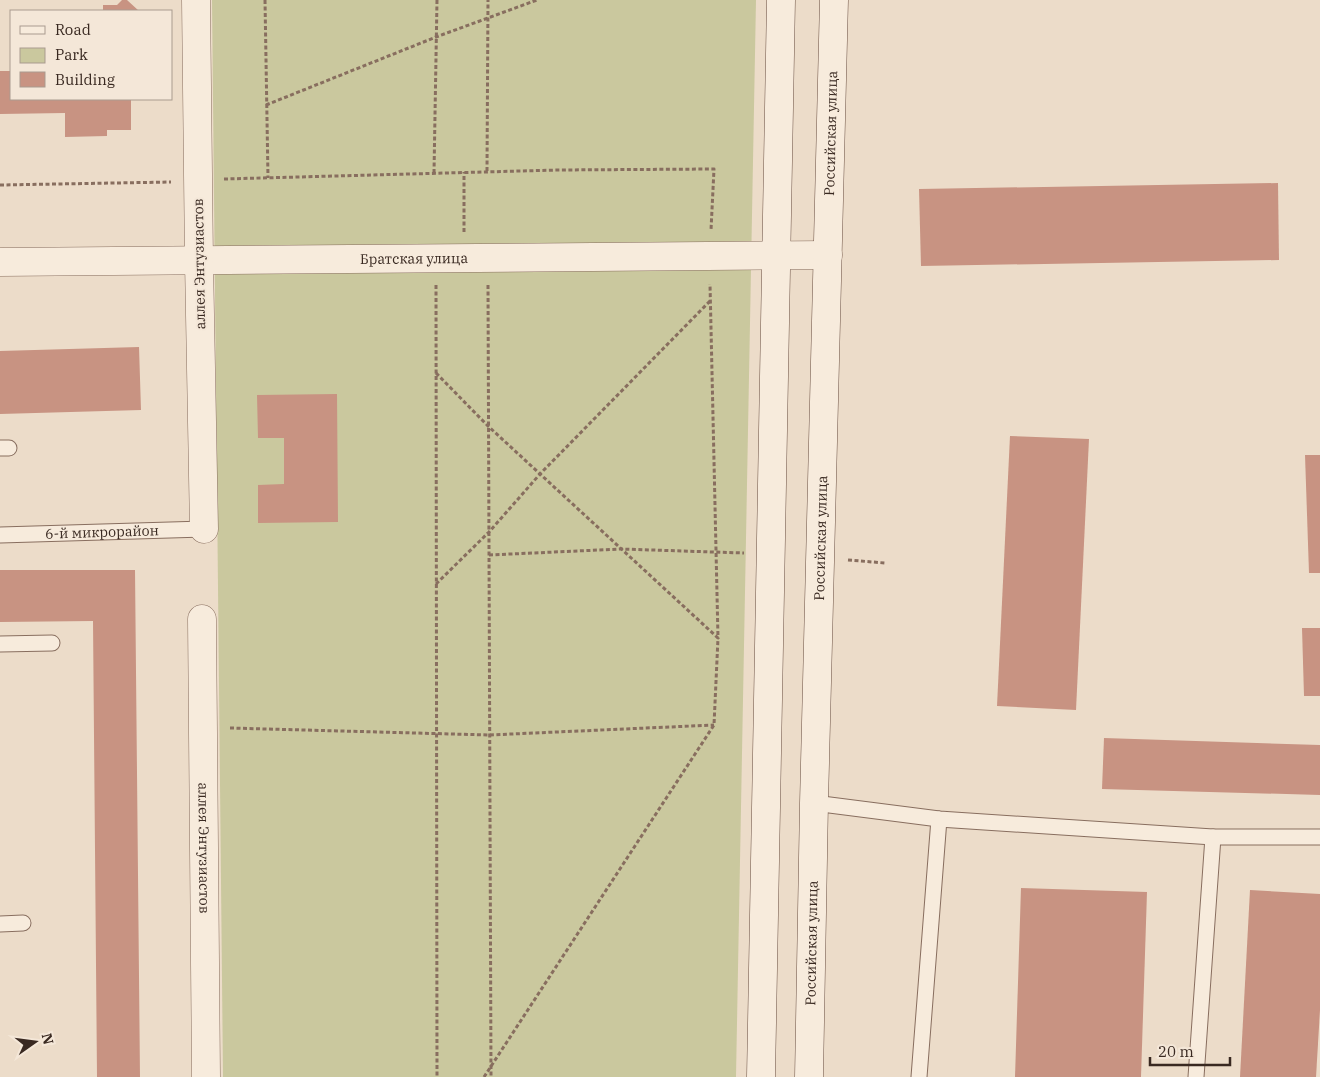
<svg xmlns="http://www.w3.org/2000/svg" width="1320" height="1077" font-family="'IBM Plex Serif',serif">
  <rect width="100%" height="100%" fill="#ecdcc9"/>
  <polygon fill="#cac89e" points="212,0 756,0 736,1077 223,1077"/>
  <g fill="#c89382">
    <polygon points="122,0 127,0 139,11 103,11 103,5 117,5"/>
    <polygon points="0,71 11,71 11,99 131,99 131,130 107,130 107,136 65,137 65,113 0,114"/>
    <polygon points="1278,183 1279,260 921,266 919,189"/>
    <polygon points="139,347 141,410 0,414 0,351"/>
    <polygon points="337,394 338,522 258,523 258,485 284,484 284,438 258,438 257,395"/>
    <polygon points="1010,436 1089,439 1076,710 997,706"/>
    <polygon points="1305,455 1320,455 1320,573 1309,573"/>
    <polygon points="0,570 135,570 140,1077 97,1077 93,621 0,622"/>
    <polygon points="1302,628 1320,628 1320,696 1304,696"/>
    <polygon points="1104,738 1320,745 1320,795 1102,789"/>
    <polygon points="1021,888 1147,892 1141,1077 1015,1077"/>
    <polygon points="1250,890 1320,894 1320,1010 1316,1077 1240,1077"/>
  </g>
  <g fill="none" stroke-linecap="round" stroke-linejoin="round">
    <defs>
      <g id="service">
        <polyline points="0,448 9,448"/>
        <path id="s1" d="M0,535l204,-6"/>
        <polyline points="0,644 52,643"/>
        <polyline points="814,803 939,819 1213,837 1320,837"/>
        <polyline points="0,924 23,923"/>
        <polyline points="919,1077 939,819"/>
        <polyline points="1196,1077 1213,837"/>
      </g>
      <g id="minor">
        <polyline points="199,261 204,529"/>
        <path id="s2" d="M0,262l828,-7"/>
      </g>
      <g id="tertiary">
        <polyline points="196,0 199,261"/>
        <path id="s3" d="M202,619l4,458"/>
      </g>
      <g id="secondary">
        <polyline points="761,1077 781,0"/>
        <path id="s4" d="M809,1077l5,-274 20,-803"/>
      </g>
    </defs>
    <use href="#service" stroke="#886e5f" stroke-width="17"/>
    <use href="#minor" stroke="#886e5f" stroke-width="29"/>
    <use href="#tertiary" stroke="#886e5f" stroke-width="29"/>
    <use href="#secondary" stroke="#6a4f42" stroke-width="29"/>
    <g stroke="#886e5f" stroke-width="3" stroke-dasharray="4 2.5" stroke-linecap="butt">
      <polyline points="265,0 268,178"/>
      <polyline points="266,105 436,37 537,0"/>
      <polyline points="487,171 488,0"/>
      <polyline points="434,173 437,0"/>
      <polyline points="224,179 558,170 714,169 711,230"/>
      <polyline points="0,185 171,182"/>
      <polyline points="464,232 464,172"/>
      <polyline points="436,285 437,1077"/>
      <polyline points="488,285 491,1077"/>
      <polyline points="436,373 488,426 718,638 710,284"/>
      <polyline points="489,555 621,549 744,553"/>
      <polyline points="848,560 885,563"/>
      <polyline points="436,584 489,532 540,474 710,301"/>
      <polyline points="230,728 489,735 714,725"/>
      <polyline points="484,1077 714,725 718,638"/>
    </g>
    <use href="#service" stroke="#f7ebdc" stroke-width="15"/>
    <use href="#minor" stroke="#f7ebdc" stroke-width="28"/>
    <use href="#tertiary" stroke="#f7ebdc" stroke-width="28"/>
    <use href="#secondary" stroke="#f7ebdc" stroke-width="28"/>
  </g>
  <g text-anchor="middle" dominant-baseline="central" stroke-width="4" stroke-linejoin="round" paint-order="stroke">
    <g font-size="14" fill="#392921" stroke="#f4e7d8">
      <text stroke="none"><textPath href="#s4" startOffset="944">Российская улица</textPath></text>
      <text stroke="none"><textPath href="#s2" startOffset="414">Братская улица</textPath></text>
      <text transform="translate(199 264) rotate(-91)">аллея Энтузиастов</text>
      <text stroke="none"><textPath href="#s1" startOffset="102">6-й микрорайон</textPath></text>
      <text stroke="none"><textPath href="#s4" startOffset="539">Российская улица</textPath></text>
      <text stroke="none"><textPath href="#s3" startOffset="229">аллея Энтузиастов</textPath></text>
      <text stroke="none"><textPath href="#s4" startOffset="134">Российская улица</textPath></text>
    </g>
  </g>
  <rect x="10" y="10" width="162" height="90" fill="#f4e7d8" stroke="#a99b8f"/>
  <rect x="20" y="26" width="25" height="8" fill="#f7ebdc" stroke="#a99b8f"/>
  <text x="55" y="35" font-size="15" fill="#392921">Road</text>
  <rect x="20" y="48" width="25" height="15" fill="#cac89e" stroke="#a99b8f"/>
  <text x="55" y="60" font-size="15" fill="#392921">Park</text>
  <rect x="20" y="72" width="25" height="15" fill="#c89382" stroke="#a99b8f"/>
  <text x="55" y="85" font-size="15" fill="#392921">Building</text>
  <g transform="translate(35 1042) rotate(76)" stroke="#f4e7d8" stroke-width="4" paint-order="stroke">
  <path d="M0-4L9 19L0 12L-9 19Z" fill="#392921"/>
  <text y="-8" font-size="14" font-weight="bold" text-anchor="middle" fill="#392921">N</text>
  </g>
  <path d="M1150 1057v8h80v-8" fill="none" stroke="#392921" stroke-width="2.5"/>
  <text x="1158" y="1057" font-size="15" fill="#392921" stroke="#f4e7d8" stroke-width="4" paint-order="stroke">20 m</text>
</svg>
